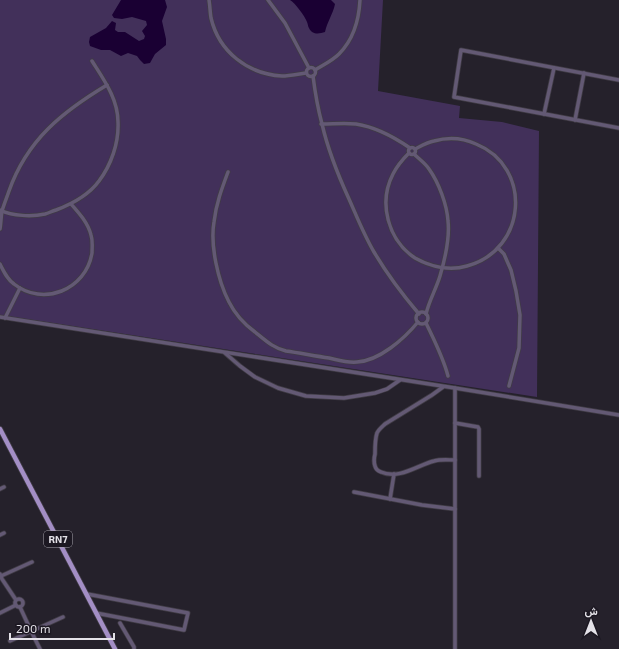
<svg xmlns="http://www.w3.org/2000/svg" width="619" height="649" font-family="'Exo 2',Vazirmatn,sans-serif">
  <rect width="100%" height="100%" fill="#25212b"/>
  <polygon fill="#42305a" points="0,0 383,0 378,91 460,106 459,118 502,122 539,131 537,397 0,315"/>
  <g fill="#1a0033">
    <polygon points="121,0 165,0 167,7 162,21 166,39 166,45 155,54 150,63 144,64 140,60 137,56 128,53 121,56 110,50 101,50 90,46 89,42 90,37 106,28 112,21 116,23 115,30 118,32 125,32 139,41 144,39 145,36 142,31 147,25 146,21 132,17 122,19 114,18 112,15"/>
    <path d="M290,0h41l4,4c-2,10 -8,18 -10,28 -6,2 -13,3 -16,-4 -1,-1 -1,-4 -2,-6 -2,-6 -12,-19 -17,-22z"/>
  </g>
  <g fill="none" stroke-linecap="round" stroke-linejoin="round">
    <defs>
      <g id="minor">
        <path d="M209,0c1,6 1,12 2,18 8,34 37,56 71,58 8,0 16,-2 24,-3"/>
        <polyline points="268,0 285,23 309,68"/>
        <circle cx="311" cy="72" r="4.5"/>
        <path d="M315,70c8,-5 17,-9 24,-16 14,-14 20,-34 21,-54"/>
        <path d="M313,76c2,16 5,33 9,48 6,26 16,51 27,75 8,18 15,36 25,53 13,22 28,42 45,62"/>
        <polyline points="619,80 461,50 454,97 619,128"/>
        <polyline points="544,114 554,68"/>
        <polyline points="575,120 584,73"/>
        <path d="M321,124c12,0 24,-1 35,0 20,3 38,13 54,24"/>
        <circle cx="412" cy="151" r="3.5"/>
        <path d="M409,153c-6,6 -12,13 -16,21 -15,29 -5,66 22,84 16,9 35,13 52,8 60,-16 66,-99 9,-122 -13,-6 -28,-7 -42,-3 -6,1 -13,5 -19,8"/>
        <path d="M414,154c5,5 11,9 15,15 10,14 18,36 19,52 2,18 -3,38 -8,55 -4,13 -11,25 -14,38"/>
        <path d="M228,172c-6,16 -12,32 -14,50 -4,23 4,59 15,80 6,12 15,22 26,30 10,8 18,16 31,19 14,2 29,5 43,7 9,2 18,5 28,4 22,-1 47,-23 61,-40"/>
        <path d="M0,210c13,6 31,7 45,4 4,-1 7,-3 11,-4 16,-6 32,-14 43,-29 12,-16 20,-38 19,-59 0,-23 -14,-42 -26,-61"/>
        <path d="M0,229c1,-6 1,-12 2,-18 2,-7 5,-14 7,-20 18,-51 53,-79 98,-106"/>
        <polyline points="498,248 504,254 507,261 511,270 516,291 520,315 519,348 509,386"/>
        <path d="M0,264c4,8 7,15 14,20 29,23 72,6 78,-31 0,-6 1,-12 -1,-18 -3,-12 -12,-22 -20,-31"/>
        <circle cx="422" cy="318" r="6"/>
        <polyline points="0,317 455,388 619,415"/>
        <polyline points="5,318 20,288"/>
        <path d="M426,323c8,17 17,34 22,53"/>
        <polyline points="225,353 240,366 255,377 278,388 306,396 344,398 375,393 387,389 400,380"/>
        <path d="M443,387l-11,8 -47,29c-2,2 -6,5 -8,9 -2,6 -2,15 -2,21 -1,4 -1,9 0,12 1,4 3,5 6,6 18,8 37,-7 53,-11 7,-2 14,-1 21,-1"/>
        <polyline points="455,388 455,649"/>
        <polyline points="455,423 478,427 479,429 479,476"/>
        <polyline points="0,489 4,487"/>
        <polyline points="354,492 422,505 455,509"/>
        <polyline points="390,499 394,474"/>
        <polyline points="0,535 4,533"/>
        <polyline points="0,574 2,579 16,600"/>
        <polyline points="1,576 32,562"/>
        <polyline points="87,594 188,613 184,630 96,613"/>
        <circle cx="19" cy="603" r="4"/>
        <polyline points="20,607 31,631 40,649"/>
        <polyline points="0,613 16,605"/>
        <polyline points="120,623 134,647 134,649"/>
        <polyline points="10,641 63,617"/>
      </g>
      <polyline id="major" points="0,429 115,649"/>
    </defs>
    <use href="#minor" stroke="#403c45" stroke-width="5"/>
    <use href="#major" stroke="#403c45" stroke-width="6"/>
    <use href="#minor" stroke="#635974" stroke-width="3.5"/>
    <use href="#major" stroke="#a38ec5" stroke-width="4.5"/>
  </g>
  <g text-anchor="middle" dominant-baseline="central" stroke-width="3.5" stroke-linejoin="round" paint-order="stroke">
    <rect fill="#1c1822" stroke="#a8a5ad" stroke-width="1" x="44" y="531" width="28" height="16" rx="3"/>
    <g font-size="10" font-weight="bold" fill="#e4e2e8">
      <text x="58" y="539">RN7</text>
    </g>
  </g>
  <g transform="translate(591 621)" stroke="#1c1822" stroke-width="3" paint-order="stroke">
  <path d="M0-3L7 15L0 10L-7 15Z" fill="#e4e2e8"/>
  <text y="-6" font-size="11" font-weight="bold" text-anchor="middle" fill="#e4e2e8">ش</text>
  </g>
  <path d="M10 633v6h104v-6" fill="none" stroke="#e4e2e8" stroke-width="2"/>
  <text x="16" y="633" font-size="12" fill="#e4e2e8" stroke="#1c1822" stroke-width="3" paint-order="stroke">200 m</text>
</svg>
